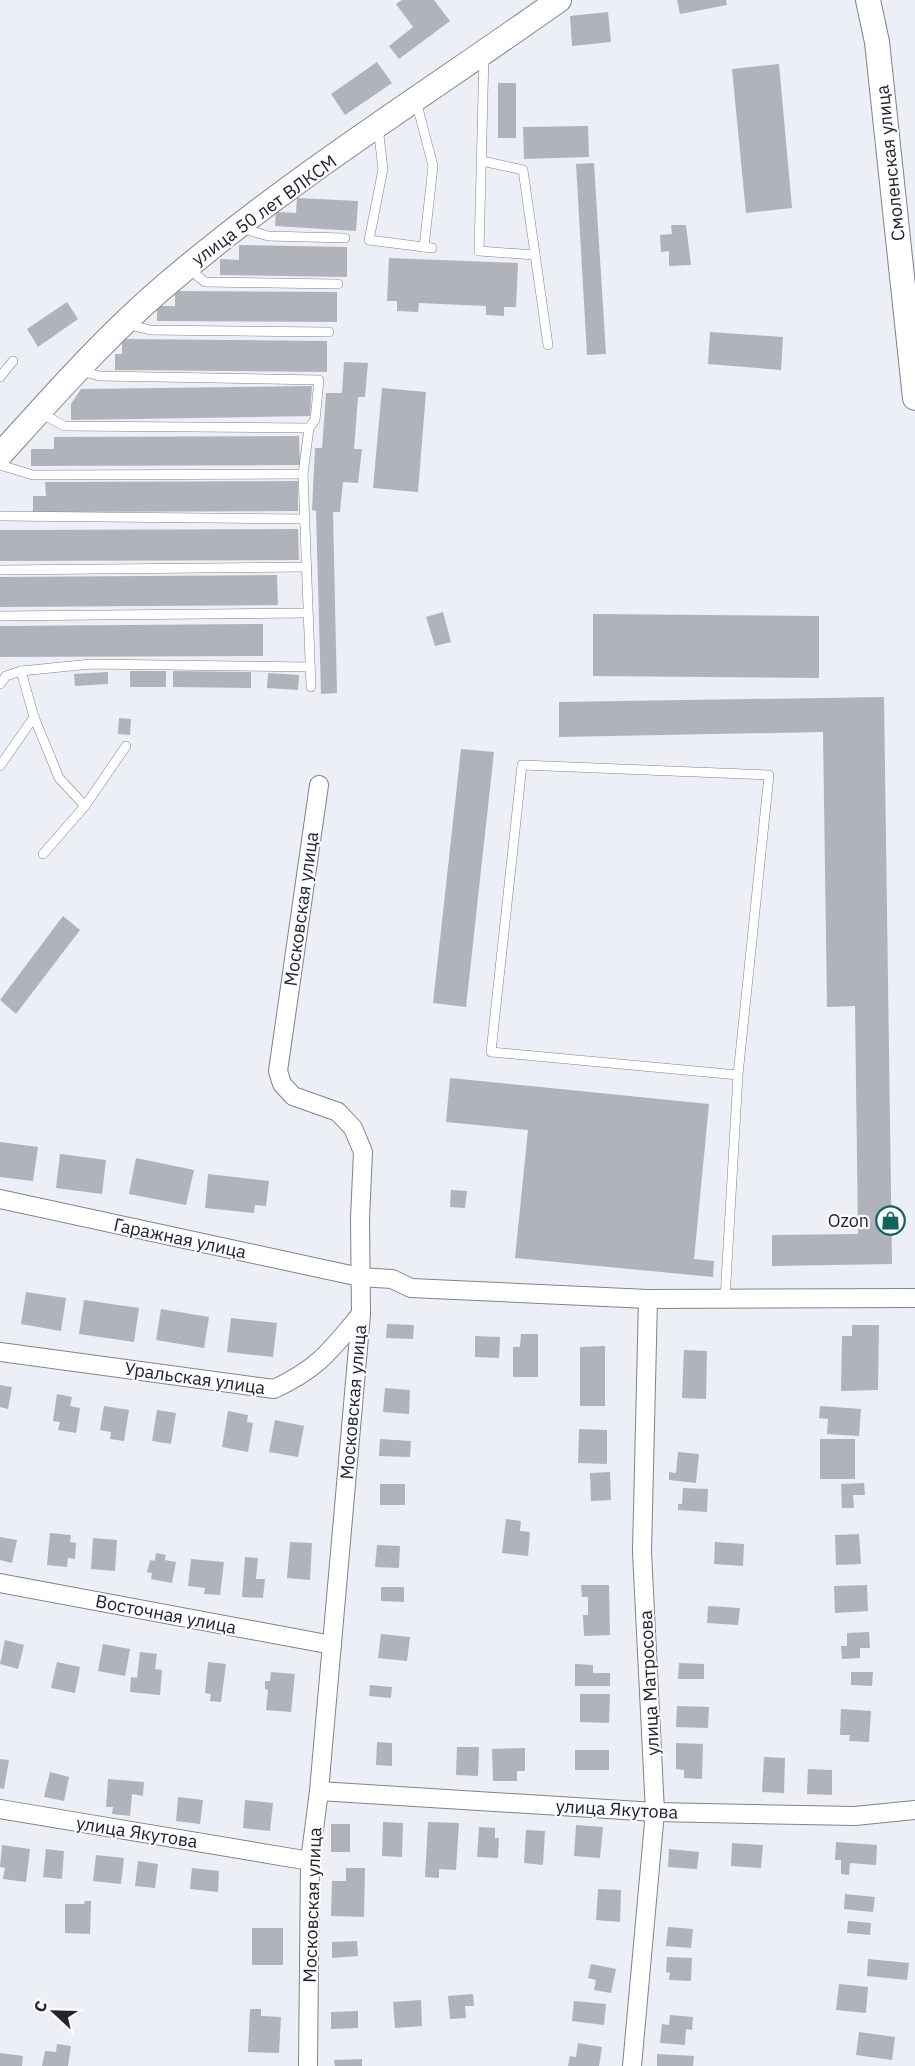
<svg xmlns="http://www.w3.org/2000/svg" width="915" height="2066" font-family="'IBM Plex Sans',sans-serif">
  <rect width="100%" height="100%" fill="#eceff5"/>
  <g fill="#b0b3b9">
    <polygon points="402,0 434,0 450,21 399,59 389,46 413,27 396,4"/>
    <polygon points="677,0 726,0 727,5 680,14"/>
    <polygon points="608,12 611,42 572,46 570,16"/>
    <polygon points="377,62 392,83 345,115 331,94"/>
    <polygon points="779,64 792,208 746,213 732,69"/>
    <rect x="498" y="83" width="18" height="55"/>
    <polygon points="588,126 589,157 524,159 523,127"/>
    <polygon points="594,163 606,354 587,355 576,164"/>
    <polygon points="297,198 358,201 356,231 275,226 276,212 296,213"/>
    <polygon points="671,225 686,225 691,265 669,266 669,251 661,252 660,235 672,234"/>
    <polygon points="239,245 347,247 347,277 220,275 220,259 239,260"/>
    <polygon points="389,258 518,263 516,307 504,307 504,316 486,315 486,306 419,303 418,312 397,311 397,301 387,301"/>
    <polygon points="175,291 337,292 337,322 157,321 157,306 175,306"/>
    <polygon points="67,302 78,319 38,347 27,329"/>
    <polygon points="710,332 783,337 781,370 708,364"/>
    <polygon points="122,339 327,341 327,372 115,370 115,354 122,354"/>
    <polygon points="344,362 368,363 365,397 358,397 354,449 362,449 358,483 343,482 340,512 333,512 337,693 321,694 316,511 312,510 315,448 322,448 326,393 342,393"/>
    <polygon points="312,386 310,416 71,420 71,404 81,389"/>
    <polygon points="382,388 426,392 418,492 373,488"/>
    <polygon points="299,436 300,465 31,466 31,449 54,449 54,437"/>
    <polygon points="298,481 298,511 33,512 33,496 46,496 45,482"/>
    <polygon points="298,529 299,560 0,561 0,530"/>
    <polygon points="277,575 278,605 0,607 0,577"/>
    <polygon points="443,612 451,642 435,646 426,617"/>
    <polygon points="593,614 819,616 819,678 593,676"/>
    <polygon points="263,624 263,656 0,657 0,626"/>
    <rect x="130" y="671" width="36" height="16"/>
    <polygon points="173,671 251,672 251,688 173,687"/>
    <polygon points="108,672 108,684 75,686 74,674"/>
    <polygon points="268,673 299,675 298,690 267,688"/>
    <polygon points="884,697 892,1264 772,1266 772,1235 858,1234 855,1006 827,1007 823,732 559,737 559,702"/>
    <polygon points="119,718 131,719 130,735 118,734"/>
    <polygon points="461,749 494,752 466,1007 433,1003"/>
    <polygon points="63,916 80,930 16,1014 0,1000"/>
    <polygon points="450,1078 709,1104 694,1259 714,1261 713,1277 515,1258 528,1130 446,1122"/>
    <polygon points="0,1142 38,1147 33,1181 0,1177"/>
    <polygon points="60,1154 106,1160 102,1194 56,1188"/>
    <polygon points="136,1158 194,1170 186,1205 129,1194"/>
    <polygon points="208,1174 269,1181 266,1206 255,1205 254,1213 205,1208"/>
    <polygon points="451,1190 467,1191 465,1208 450,1207"/>
    <polygon points="26,1292 66,1298 61,1331 21,1324"/>
    <polygon points="84,1300 139,1308 134,1342 79,1334"/>
    <polygon points="161,1309 209,1317 204,1348 156,1340"/>
    <polygon points="231,1318 277,1323 273,1357 227,1352"/>
    <polygon points="387,1324 414,1325 413,1339 386,1338"/>
    <polygon points="852,1325 879,1325 878,1390 841,1391 842,1336 852,1336"/>
    <polygon points="521,1334 538,1334 538,1377 513,1377 513,1347 520,1347"/>
    <polygon points="475,1336 500,1337 499,1358 475,1357"/>
    <polygon points="605,1346 605,1406 580,1406 580,1347"/>
    <polygon points="684,1350 707,1351 706,1399 682,1398"/>
    <polygon points="0,1385 12,1387 8,1409 0,1407"/>
    <polygon points="385,1388 410,1390 409,1414 383,1412"/>
    <polygon points="57,1394 72,1397 70,1406 80,1408 76,1433 58,1430 60,1422 53,1421"/>
    <polygon points="104,1406 129,1410 124,1441 110,1439 111,1432 100,1430"/>
    <polygon points="820,1406 861,1409 859,1436 827,1434 828,1419 819,1418"/>
    <polygon points="157,1410 176,1413 171,1444 152,1441"/>
    <polygon points="228,1411 248,1415 247,1422 253,1423 248,1452 222,1447"/>
    <polygon points="275,1420 304,1426 298,1457 269,1452"/>
    <polygon points="579,1429 607,1430 607,1464 578,1463"/>
    <polygon points="380,1439 411,1441 410,1457 379,1456"/>
    <rect x="820" y="1439" width="35" height="40"/>
    <polygon points="678,1452 699,1454 696,1483 669,1480 669,1472 676,1473"/>
    <polygon points="610,1472 611,1500 591,1501 590,1473"/>
    <polygon points="864,1483 865,1495 853,1495 854,1508 842,1508 841,1484"/>
    <rect x="380" y="1484" width="25" height="21"/>
    <polygon points="683,1488 708,1489 707,1512 678,1510 678,1504 682,1504"/>
    <polygon points="506,1519 521,1521 520,1531 530,1532 528,1556 502,1553"/>
    <polygon points="50,1533 71,1535 70,1542 76,1543 75,1559 68,1558 67,1567 47,1565"/>
    <polygon points="859,1534 861,1564 836,1565 835,1535"/>
    <polygon points="0,1537 17,1540 12,1563 0,1560"/>
    <polygon points="93,1538 117,1540 115,1571 91,1569"/>
    <polygon points="290,1542 312,1543 310,1580 287,1578"/>
    <polygon points="715,1542 744,1544 743,1566 714,1564"/>
    <polygon points="377,1545 400,1546 399,1568 375,1567"/>
    <polygon points="156,1553 166,1555 165,1560 176,1562 172,1583 151,1579 152,1573 147,1572 150,1560 155,1561"/>
    <polygon points="245,1557 258,1558 256,1579 265,1579 263,1598 242,1597"/>
    <polygon points="191,1559 224,1562 220,1595 204,1594 205,1588 188,1586"/>
    <polygon points="581,1585 609,1585 610,1635 584,1636 583,1615 588,1615 588,1597 582,1597"/>
    <polygon points="867,1585 868,1611 835,1613 834,1586"/>
    <polygon points="381,1587 404,1587 404,1602 381,1601"/>
    <polygon points="708,1606 740,1608 738,1625 707,1623"/>
    <polygon points="869,1632 870,1648 860,1648 860,1658 842,1659 841,1646 847,1646 847,1633"/>
    <polygon points="381,1634 410,1637 407,1661 378,1658"/>
    <polygon points="5,1640 24,1645 18,1669 0,1664"/>
    <polygon points="103,1644 130,1649 125,1676 98,1671"/>
    <polygon points="140,1652 157,1654 155,1669 162,1670 160,1695 130,1692 131,1677 137,1678"/>
    <polygon points="57,1662 80,1667 75,1693 51,1688"/>
    <polygon points="208,1662 226,1664 221,1702 210,1701 211,1694 205,1693"/>
    <polygon points="679,1663 704,1664 704,1679 678,1679"/>
    <polygon points="575,1664 593,1665 593,1673 610,1673 610,1686 575,1686"/>
    <polygon points="271,1672 295,1674 291,1712 266,1710 268,1690 265,1689 265,1681 270,1681"/>
    <polygon points="851,1672 873,1672 872,1686 851,1685"/>
    <polygon points="370,1685 392,1687 391,1698 369,1696"/>
    <polygon points="580,1694 610,1694 609,1723 580,1722"/>
    <polygon points="677,1706 709,1707 708,1728 676,1727"/>
    <polygon points="841,1709 871,1711 869,1742 849,1741 850,1735 840,1735"/>
    <polygon points="377,1742 392,1743 392,1766 376,1765"/>
    <polygon points="676,1743 703,1744 702,1779 684,1778 684,1770 676,1769"/>
    <polygon points="457,1747 479,1747 478,1776 456,1775"/>
    <polygon points="525,1748 525,1771 517,1771 517,1781 493,1781 492,1749"/>
    <rect x="575" y="1750" width="34" height="20"/>
    <polygon points="764,1757 785,1758 784,1793 762,1792"/>
    <polygon points="0,1759 9,1760 4,1789 0,1788"/>
    <polygon points="808,1769 832,1770 832,1795 807,1794"/>
    <polygon points="50,1772 69,1777 64,1801 44,1797"/>
    <polygon points="108,1779 144,1782 143,1796 132,1794 130,1816 112,1814 113,1807 106,1807"/>
    <polygon points="178,1797 203,1800 200,1824 176,1821"/>
    <polygon points="245,1800 273,1803 270,1831 243,1828"/>
    <polygon points="383,1822 403,1823 402,1857 382,1856"/>
    <polygon points="428,1822 459,1823 456,1870 439,1869 439,1878 425,1877"/>
    <rect x="331" y="1824" width="19" height="28"/>
    <polygon points="576,1825 603,1827 600,1858 574,1856"/>
    <polygon points="479,1827 495,1828 495,1838 499,1838 498,1858 477,1857"/>
    <polygon points="526,1830 545,1831 543,1865 524,1863"/>
    <polygon points="836,1842 877,1845 876,1865 850,1863 849,1875 841,1874 841,1860 835,1860"/>
    <polygon points="732,1843 763,1845 761,1868 731,1866"/>
    <polygon points="2,1845 30,1849 26,1882 3,1879 5,1868 0,1867"/>
    <polygon points="46,1849 64,1851 62,1879 43,1877"/>
    <polygon points="669,1849 699,1852 697,1869 668,1867"/>
    <polygon points="96,1855 124,1858 121,1884 93,1881"/>
    <polygon points="138,1861 158,1864 155,1888 135,1886"/>
    <polygon points="192,1868 219,1871 218,1892 190,1889"/>
    <polygon points="346,1868 365,1868 364,1917 331,1916 332,1881 346,1881"/>
    <polygon points="598,1889 621,1890 620,1922 596,1920"/>
    <polygon points="845,1894 875,1897 873,1912 844,1909"/>
    <polygon points="85,1901 91,1901 90,1934 65,1933 65,1904 84,1904"/>
    <polygon points="848,1921 871,1923 870,1935 847,1933"/>
    <polygon points="668,1927 693,1929 691,1948 666,1946"/>
    <rect x="252" y="1928" width="31" height="37"/>
    <polygon points="357,1941 358,1956 332,1958 332,1942"/>
    <polygon points="667,1957 692,1958 691,1981 669,1980 670,1973 666,1972"/>
    <polygon points="868,1959 909,1963 907,1980 867,1976"/>
    <polygon points="591,1964 616,1969 611,1993 594,1990 596,1980 588,1978"/>
    <polygon points="839,1984 868,1987 866,2013 836,2010"/>
    <polygon points="473,1994 474,2006 465,2006 466,2018 450,2019 448,1996"/>
    <polygon points="421,2000 422,2026 395,2028 393,2002"/>
    <polygon points="574,2001 606,2004 604,2025 572,2021"/>
    <polygon points="250,2009 261,2009 261,2016 281,2017 279,2053 248,2052"/>
    <polygon points="358,2011 358,2028 331,2029 331,2012"/>
    <polygon points="670,2015 693,2017 692,2030 686,2029 685,2045 660,2043 662,2024 669,2025"/>
    <polygon points="859,2032 895,2037 892,2060 856,2055"/>
    <polygon points="578,2043 602,2047 599,2066 568,2066 570,2056 576,2057"/>
    <polygon points="57,2044 71,2046 68,2066 42,2066 45,2051 56,2052"/>
    <polygon points="0,2053 23,2056 22,2066 0,2066"/>
    <polygon points="657,2054 694,2056 693,2066 657,2066"/>
    <polygon points="362,2059 362,2066 335,2066 334,2060"/>
  </g>
  <g fill="none" stroke-linecap="round" stroke-linejoin="round">
    <defs>
      <g id="lane">
        <polyline points="484,55 479,251 535,255"/>
        <polyline points="416,101 433,166 424,247"/>
        <polyline points="378,127 383,169 369,240 432,248"/>
        <polyline points="482,161 523,170 548,345"/>
        <polyline points="241,228 268,236 345,238"/>
        <polyline points="189,269 205,282 338,284"/>
        <polyline points="126,324 150,330 329,332"/>
        <polyline points="80,371 100,376 319,380 315,420 309,428 303,474 311,687"/>
        <polyline points="0,377 13,361"/>
        <polyline points="41,413 64,426 309,428"/>
        <polyline points="0,465 33,475 303,474"/>
        <polyline points="0,516 304,519"/>
        <polyline points="0,570 307,567"/>
        <polyline points="0,616 307,613"/>
        <polyline points="0,684 6,676 21,671 91,664 310,667"/>
        <polyline points="34,717 59,778 85,806"/>
        <polyline points="0,766 34,717 21,671"/>
        <polyline points="43,854 85,806 126,746"/>
        <polyline points="725,1299 738,1075 491,1052 522,765 769,775 738,1075"/>
      </g>
      <g id="street">
        <polyline points="0,1199 360,1277 392,1279 411,1288 648,1299 915,1298"/>
        <path d="M0,1352l274,37c44,-20 57,-39 87,-75"/>
        <polyline points="0,1583 332,1645"/>
        <polyline points="319,1791 655,1812 855,1816 915,1810"/>
        <polyline points="0,1809 310,1861"/>
        <polyline points="308,2066 310,1861 319,1791 361,1314 360,1219 363,1152 353,1128 338,1112 293,1096 282,1084 278,1071 319,785"/>
        <polyline points="632,2066 655,1812 642,1552 648,1299"/>
      </g>
      <g id="secondary">
        <polyline points="868,0 877,42 915,398"/>
        <path d="M0,455c57,-63 113,-127 179,-181 119,-100 253,-184 380,-274"/>
      </g>
    </defs>
    <use href="#lane" stroke="#808388" stroke-width="10"/>
    <use href="#street" stroke="#808388" stroke-width="20"/>
    <use href="#secondary" stroke="#808388" stroke-width="26"/>
    <use href="#lane" stroke="#fff" stroke-width="9"/>
    <use href="#street" stroke="#fff" stroke-width="18"/>
    <use href="#secondary" stroke="#fff" stroke-width="24"/>
  </g>
  <defs>
    <symbol id="shop-ring" viewBox="-11 -11 22 22"><circle r="9.5" fill="#fbfcff" stroke="#126260" stroke-width="1.5"/><path d="M-5-2.5h2.3a2.7 3.5 0 0 1 5.4 0H5L5.5 6h-11ZM-1.5-2.5h3a1.5 2.3 0 0 0-3 0Z" fill="#126260"/></symbol>
  </defs>
  <g fill-rule="evenodd">
    <use href="#shop-ring" x="874" y="1204" width="33" height="33"/>
  </g>
  <g text-anchor="middle" dominant-baseline="central" stroke-width="4.5" stroke-linejoin="round" paint-order="stroke">
    <g font-size="18" fill="#232427" stroke="#fbfcff">
      <text transform="translate(890 163) rotate(-96)">Смоленская улица</text>
      <text transform="translate(264 210) rotate(-36)">улица 50 лет ВЛКСМ</text>
      <text transform="translate(301 909) rotate(-82)">Московская улица</text>
      <text transform="translate(180 1238) rotate(12)">Гаражная улица</text>
      <text transform="translate(195 1378) rotate(8)">Уральская улица</text>
      <text transform="translate(353 1402) rotate(-85)">Московская улица</text>
      <text transform="translate(166 1614) rotate(11)">Восточная улица</text>
      <text transform="translate(649 1683) rotate(-93)">улица Матросова</text>
      <text transform="translate(617 1809) rotate(3)">улица Якутова</text>
      <text transform="translate(137 1832) rotate(9)">улица Якутова</text>
      <text transform="translate(312 1905) rotate(-88)">Московская улица</text>
    </g>
    <g font-size="18" fill="#232427" stroke="#fbfcff" text-anchor="end">
      <text x="869" y="1220">Ozon</text>
    </g>
  </g>
  <g transform="translate(54 2012) rotate(292)" stroke="#fbfcff" stroke-width="4.5" paint-order="stroke">
  <path d="M0-4.5L10 22L0 15L-10 22Z" fill="#232427"/>
  <text y="-9" font-size="16" font-weight="bold" text-anchor="middle" fill="#232427">С</text>
  </g>
</svg>
